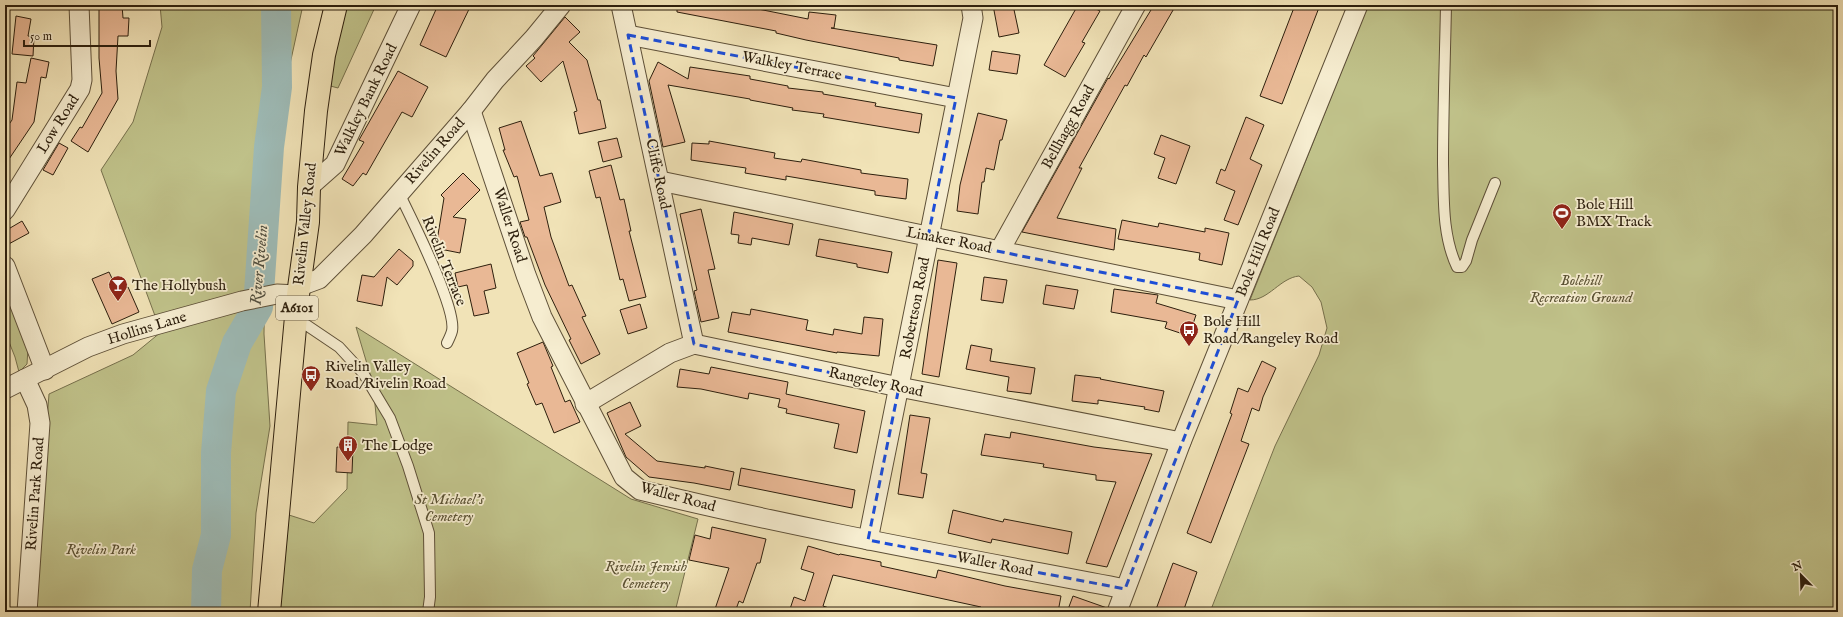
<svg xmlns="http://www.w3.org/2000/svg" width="1843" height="617" font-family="'IM FELL English',serif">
  <rect width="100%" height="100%" fill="#f1e3b7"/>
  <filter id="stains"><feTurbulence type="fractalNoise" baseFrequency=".005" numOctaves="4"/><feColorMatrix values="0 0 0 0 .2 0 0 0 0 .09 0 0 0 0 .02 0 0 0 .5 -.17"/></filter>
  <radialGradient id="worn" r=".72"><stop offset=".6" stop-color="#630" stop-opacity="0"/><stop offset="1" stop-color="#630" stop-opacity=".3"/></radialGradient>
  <g fill="#c0c28a" stroke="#76704c">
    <polygon points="160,5 303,5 283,96 265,259 264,334 270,426 256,513 250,612 32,612 49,394 133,355 161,332 101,170 133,122 162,27"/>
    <polygon points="346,5 376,5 338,88 319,83"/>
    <path d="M1368,5h470v607h-628l65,-166 44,-91 8,-27 -6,-26 -9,-15 -13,-11c-19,2 -30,24 -49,24z"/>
    <polygon points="5,290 28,348 27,364 19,372 15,357 5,332"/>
    <polygon points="356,327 631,499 698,519 675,612 280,612 289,515 314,523 347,489 348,422 377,425 373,384"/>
  </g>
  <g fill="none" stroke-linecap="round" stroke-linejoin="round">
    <polyline stroke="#9ebcb8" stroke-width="30" points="206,612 207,570 216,535 216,453 221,391 237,343 258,307 269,147 277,87 276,5"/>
  </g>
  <g fill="#e9b895" stroke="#2d1f0d">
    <polygon points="99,5 122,5 123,18 129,18 128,36 118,36 116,71 118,99 88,152 71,141 80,127 82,128 102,93 99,58"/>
    <polygon points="438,5 471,5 446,57 420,45"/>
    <polygon points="677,5 759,5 758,9 808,19 809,12 836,15 834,28 831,28 937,45 933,66 899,60 899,58 806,40 776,33 776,31 677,12"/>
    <polygon points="993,5 1013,5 1019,33 999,37"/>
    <polygon points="1078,5 1088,5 1100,11 1082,42 1085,43 1065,77 1044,65"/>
    <polygon points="1154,5 1176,5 1146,57 1144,55 1127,86 1125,85 1079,168 1082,168 1057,218 1116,229 1114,250 1022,232 1108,78 1109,79"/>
    <polygon points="1295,5 1320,5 1282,104 1260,96"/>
    <polygon points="16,16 31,19 28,36 34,37 33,56 12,54"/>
    <polygon points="565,17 580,32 569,42 587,60 598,100 600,100 606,128 579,134 574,112 577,111 563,61 541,82 526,66 535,58 533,56"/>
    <polygon points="992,51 1020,55 1017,74 989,70"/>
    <polygon points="31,58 49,62 46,78 41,77 34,122 5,165 5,130 12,120 17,82 26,83"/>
    <polygon points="658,62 688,79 690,67 750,76 750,79 788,86 788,88 823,92 823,94 876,103 875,106 922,114 919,133 823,117 824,114 792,110 793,108 750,100 750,99 668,85 685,142 663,147 649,81"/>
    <polygon points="398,71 428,87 412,117 402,112 366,175 363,173 353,186 342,179 364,142 359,140"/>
    <polygon points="978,113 1007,120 1002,140 1000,140 994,170 986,168 984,182 982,182 978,214 957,211 960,185"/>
    <polygon points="1246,117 1264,125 1250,159 1262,165 1238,225 1224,220 1235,191 1216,183 1221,169 1225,171"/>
    <polygon points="521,121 540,176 552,173 561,202 544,207 551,237 569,286 572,285 586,316 582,317 600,354 581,364 569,340 571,339 545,285 527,237 525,237 520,222 529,220 517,176 514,177 503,150 505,150 499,128"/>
    <polygon points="1161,135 1190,146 1176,184 1158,178 1165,158 1154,154"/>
    <polygon points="617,138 622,157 603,162 598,142"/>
    <polygon points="709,141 775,153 774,158 801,162 802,159 861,170 861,173 908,179 906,199 875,195 875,191 786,176 786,180 745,173 746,168 691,160 692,143 709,144"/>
    <polygon points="59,143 68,148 53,175 43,170"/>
    <polygon points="611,165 620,200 624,199 631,231 629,231 646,297 629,301 623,279 620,280 600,197 596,198 589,171"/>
    <polygon points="463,173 480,190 453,217 466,219 460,253 440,249 441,242 437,241 444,198 441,195"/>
    <polygon points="701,209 715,269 708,270 719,318 701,322 694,291 697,290 680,214"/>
    <polygon points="734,212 793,224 789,245 752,238 751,245 738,243 739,235 731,234"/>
    <polygon points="1122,220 1158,227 1159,223 1205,232 1205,228 1229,233 1222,265 1199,260 1200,253 1118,239"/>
    <polygon points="22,221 29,233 5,246 5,231"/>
    <polygon points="819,239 892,252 888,273 857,267 857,264 816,256"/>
    <polygon points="399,249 413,261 413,266 397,285 387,277 382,306 357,301 362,275 374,277"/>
    <polygon points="938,260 957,263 939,377 922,374"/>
    <polygon points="491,264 496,288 484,291 489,313 474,316 467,285 458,287 455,273"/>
    <polygon points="109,272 118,291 128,287 139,312 112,324 92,279"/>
    <polygon points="984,277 1007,280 1003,303 981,300"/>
    <polygon points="1046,285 1078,290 1074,309 1043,304"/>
    <polygon points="1114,289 1158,295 1156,303 1196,315 1189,336 1165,328 1167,322 1111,312"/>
    <polygon points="640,304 647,328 628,334 620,310"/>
    <polygon points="751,309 808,320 806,330 833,335 834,329 862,334 864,317 883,319 879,356 837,352 837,353 728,332 732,312 750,315"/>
    <polygon points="543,342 553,366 551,367 565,402 570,400 580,422 554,433 542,403 536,405 527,384 529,383 517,353"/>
    <polygon points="971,345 992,349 990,361 1035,368 1031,394 1007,391 1009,377 966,369"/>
    <polygon points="1262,361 1276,368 1263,397 1259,411 1252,408 1241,441 1249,444 1211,543 1187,533 1232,414 1230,413 1238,388 1248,392"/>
    <polygon points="711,367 788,382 786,394 865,411 857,453 834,448 839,424 786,413 787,409 778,407 780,399 749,393 748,399 701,389 677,387 680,369 709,374"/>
    <polygon points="1075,375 1101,378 1100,379 1164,391 1159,412 1144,409 1145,407 1098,400 1098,404 1072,401"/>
    <polygon points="630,402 641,426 625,434 657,461 705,468 705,466 734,472 730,490 694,483 649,477 626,457 607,413"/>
    <polygon points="910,415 930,418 921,473 927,474 923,498 898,494"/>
    <polygon points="1011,432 1094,447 1152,454 1107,567 1086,563 1116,482 1096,480 1096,475 1043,467 1044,464 981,455 985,434 1010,438"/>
    <polygon points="337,447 353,448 352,473 336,472"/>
    <polygon points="741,468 855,490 852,508 738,485"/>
    <polygon points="953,510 1003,522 1004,519 1072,532 1068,554 992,539 991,543 948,533"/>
    <polygon points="712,527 766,539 760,563 757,563 743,603 739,601 735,612 714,612 729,568 689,560 695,535 710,539"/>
    <polygon points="808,546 839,555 840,554 881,562 881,566 936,578 938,570 1005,586 1061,596 1058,612 980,612 981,607 833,575 823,606 832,609 831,612 789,612 794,597 805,601 814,573 801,569"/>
    <polygon points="1173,563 1197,572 1183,612 1155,612"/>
    <polygon points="1073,596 1107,608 1106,612 1067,612"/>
  </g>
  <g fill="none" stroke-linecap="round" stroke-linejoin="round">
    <defs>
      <g id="lane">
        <path d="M1446,5c-1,53 -3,106 -3,159 1,35 -1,71 14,103h5l4,-6 6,-21 23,-57"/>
        <path d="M399,193c12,25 58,115 53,138 -1,4 -3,8 -5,12"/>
        <polyline points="296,318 339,347 363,373 390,418 408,466 429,533 430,597 428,612"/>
      </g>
      <g id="street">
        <polyline points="621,5 694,344"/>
        <polyline points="628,35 956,98"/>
        <path d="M471,111l55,164 16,42 82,160 16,13c160,39 323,68 485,99"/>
        <polyline points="660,181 1238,300"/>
        <polyline points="309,187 335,164 411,5"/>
        <polyline points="5,210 80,89 82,80 79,5"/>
        <polyline points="1000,250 1136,5"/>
        <polyline points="5,266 45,370"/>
        <polyline points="300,286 319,279 363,235 471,111 495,80 534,38 561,5"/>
        <polyline points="25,379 37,405 40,423 27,612"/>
        <polyline points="5,389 88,347 123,334 242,301 277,294 298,295"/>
        <polyline points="585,404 670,353 694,344 899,387 1181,442"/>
        <polyline points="868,540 973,18 971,5"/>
        <polyline points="1117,612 1181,442 1358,5"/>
      </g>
      <polyline id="primary" points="269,612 298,295 308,222 309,187 316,111 324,55 336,5"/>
    </defs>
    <use href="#lane" stroke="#5e5038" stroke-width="12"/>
    <use href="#street" stroke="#5e5038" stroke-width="21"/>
    <use href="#primary" stroke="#2d1f0d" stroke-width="24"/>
    <use href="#lane" stroke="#f6edd0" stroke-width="10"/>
    <use href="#street" stroke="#f6edd0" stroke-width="19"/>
    <use href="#primary" stroke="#f1e3b7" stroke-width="22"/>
  </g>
  <path fill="none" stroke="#1d4ed8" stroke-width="3" stroke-dasharray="8 5" stroke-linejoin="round" d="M628,35l328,63 -28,139 310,63 -113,289 -257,-49 31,-153 -205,-43z"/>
  <defs>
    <symbol id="stadium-pin" viewBox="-11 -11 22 30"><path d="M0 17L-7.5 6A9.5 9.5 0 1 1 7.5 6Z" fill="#8f2418" stroke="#f6edd0"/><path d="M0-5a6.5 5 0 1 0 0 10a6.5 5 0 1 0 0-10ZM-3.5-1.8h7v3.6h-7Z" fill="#fff"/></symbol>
    <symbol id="bar-pin" viewBox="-11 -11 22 30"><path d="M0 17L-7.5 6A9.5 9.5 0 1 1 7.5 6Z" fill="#8f2418" stroke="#f6edd0"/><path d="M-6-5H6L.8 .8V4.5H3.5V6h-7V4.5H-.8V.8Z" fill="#fff"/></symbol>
    <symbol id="bus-pin" viewBox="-11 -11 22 30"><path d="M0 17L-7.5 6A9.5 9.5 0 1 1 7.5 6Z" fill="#8f2418" stroke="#f6edd0"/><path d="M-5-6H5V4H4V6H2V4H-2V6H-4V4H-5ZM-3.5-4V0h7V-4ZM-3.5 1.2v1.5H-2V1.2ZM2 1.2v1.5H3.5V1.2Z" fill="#fff"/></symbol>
    <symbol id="building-pin" viewBox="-11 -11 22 30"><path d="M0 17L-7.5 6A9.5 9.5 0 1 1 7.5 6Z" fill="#8f2418" stroke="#f6edd0"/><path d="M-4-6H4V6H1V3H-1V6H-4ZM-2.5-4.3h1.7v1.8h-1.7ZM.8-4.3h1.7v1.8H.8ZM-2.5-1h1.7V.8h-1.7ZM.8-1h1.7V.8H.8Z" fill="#fff"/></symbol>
  </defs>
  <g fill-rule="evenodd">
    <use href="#stadium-pin" x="1551" y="202" width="22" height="30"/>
    <use href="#bar-pin" x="107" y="274" width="22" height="30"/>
    <use href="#bus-pin" x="1178" y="319" width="22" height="30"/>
    <use href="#bus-pin" x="300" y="364" width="22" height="30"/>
    <use href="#building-pin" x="337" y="434" width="22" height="30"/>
  </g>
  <g text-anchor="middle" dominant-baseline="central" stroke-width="3.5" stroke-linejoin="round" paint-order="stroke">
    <rect fill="#f6edd0" stroke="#695d48" stroke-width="1" x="276" y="296" width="42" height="24" rx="3"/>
    <g font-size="14" font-weight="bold" fill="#2d1f0d">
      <text x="297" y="308">A6101</text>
    </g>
    <g font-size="15" fill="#2d1f0d" stroke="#f6edd0">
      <text transform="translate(792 66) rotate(11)">Walkley Terrace</text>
      <text transform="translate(366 100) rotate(-64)">Walkley Bank Road</text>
      <text transform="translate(58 124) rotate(-58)">Low Road</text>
      <text transform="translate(1068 127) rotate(-61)">Bellhagg Road</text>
      <text transform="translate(435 151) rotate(-49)">Rivelin Road</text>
      <text transform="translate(658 174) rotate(78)">Cliffe Road</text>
      <text transform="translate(305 224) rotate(-84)">Rivelin Valley Road</text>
      <text transform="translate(510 225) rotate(72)">Waller Road</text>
      <text transform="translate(949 240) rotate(11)">Linaker Road</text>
      <text transform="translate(1258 252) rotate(-68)">Bole Hill Road</text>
      <text transform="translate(444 261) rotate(68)">Rivelin Terrace</text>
      <text transform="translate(915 308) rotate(-79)">Robertson Road</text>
      <text transform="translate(147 328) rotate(-17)">Hollins Lane</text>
      <text transform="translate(876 382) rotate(12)">Rangeley Road</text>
      <text transform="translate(35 494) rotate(-86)">Rivelin Park Road</text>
      <text transform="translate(678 497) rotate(15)">Waller Road</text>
      <text transform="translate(995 564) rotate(11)">Waller Road</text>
    </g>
    <g font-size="15" fill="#2d1f0d" stroke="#f6edd0" text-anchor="start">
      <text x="1576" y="204">Bole Hill<tspan x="1576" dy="17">BMX Track</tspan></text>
      <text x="132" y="285">The Hollybush</text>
      <text x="1203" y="321">Bole Hill<tspan x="1203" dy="17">Road/Rangeley Road</tspan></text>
      <text x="325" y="366">Rivelin Valley<tspan x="325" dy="17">Road/Rivelin Road</tspan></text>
      <text x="362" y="445">The Lodge</text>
    </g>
    <g font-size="15" font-style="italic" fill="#595032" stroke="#f6edd0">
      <text x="1581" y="280">Bolehill<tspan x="1581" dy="17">Recreation Ground</tspan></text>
      <text x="449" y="499">St Michael's<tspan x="449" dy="17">Cemetery</tspan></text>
      <text x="101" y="549">Rivelin Park</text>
      <text x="646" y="566">Rivelin Jewish<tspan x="646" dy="17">Cemetery</tspan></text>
    </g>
    <g font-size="16" font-style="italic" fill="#4f4e40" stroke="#f6edd0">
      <text transform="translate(260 265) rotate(-85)">River Rivelin</text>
    </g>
  </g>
  <rect width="1843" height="617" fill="none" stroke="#f1e3b7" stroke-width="20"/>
  <rect x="6" y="6" width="1831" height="605" fill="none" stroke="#2d1f0d" stroke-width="2"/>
  <rect x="10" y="10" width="1823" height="597" fill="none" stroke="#2d1f0d"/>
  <g transform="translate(1801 575) rotate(337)" stroke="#f6edd0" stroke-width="3" paint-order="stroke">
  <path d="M0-3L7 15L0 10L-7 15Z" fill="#2d1f0d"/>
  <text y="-6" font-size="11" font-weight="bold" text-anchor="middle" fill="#2d1f0d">N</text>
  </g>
  <path d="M24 40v6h126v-6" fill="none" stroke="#2d1f0d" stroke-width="2"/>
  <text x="30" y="40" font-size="12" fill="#2d1f0d" stroke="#f6edd0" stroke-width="3" paint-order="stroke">50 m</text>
  <rect width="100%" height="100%" filter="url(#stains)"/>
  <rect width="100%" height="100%" fill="url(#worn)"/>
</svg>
